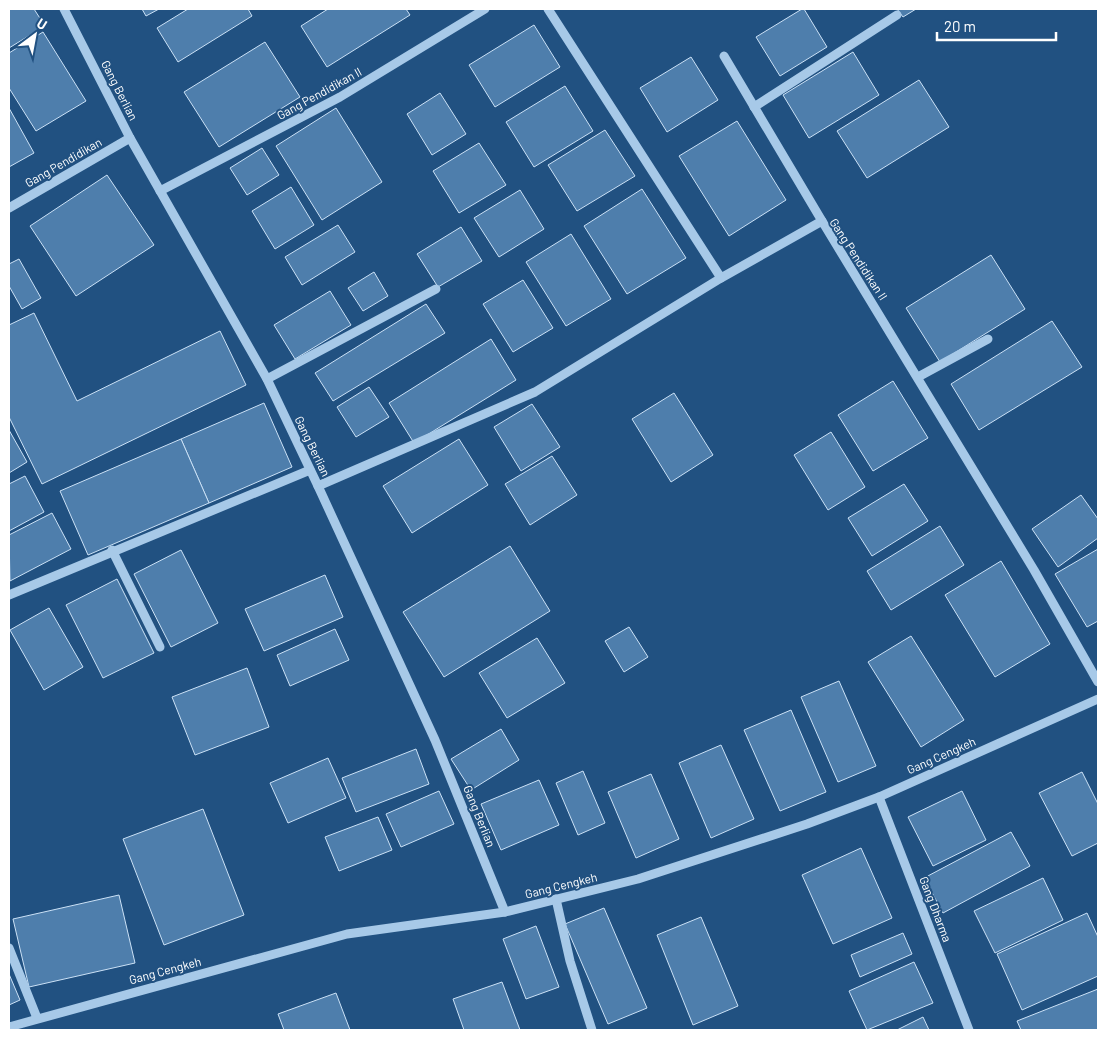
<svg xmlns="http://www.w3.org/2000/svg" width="1107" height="1039" font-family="Barlow,sans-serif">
  <rect width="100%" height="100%" fill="#215181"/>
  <g fill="#4e7eac" stroke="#cbe1f6">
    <polygon points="9,9 34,9 45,26 9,48"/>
    <polygon points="142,9 159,9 146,16"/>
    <polygon points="188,9 248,9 252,16 178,62 157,28"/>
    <polygon points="328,9 406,9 410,15 327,67 301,26"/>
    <polygon points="802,9 804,9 827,47 780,76 756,37"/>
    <polygon points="897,9 916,9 903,17"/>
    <polygon points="534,25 560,67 495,107 469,65"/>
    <polygon points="43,32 86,101 36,131 9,88 9,53"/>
    <polygon points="265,42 300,97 219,147 184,92"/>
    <polygon points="853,52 879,95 809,138 783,95"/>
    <polygon points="691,57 718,100 667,132 640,88"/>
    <polygon points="919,80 949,127 867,178 837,131"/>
    <polygon points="565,86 593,131 534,167 506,122"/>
    <polygon points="440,93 466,134 432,155 407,114"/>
    <polygon points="9,108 34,153 9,167"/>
    <polygon points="336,108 382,182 322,220 276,146"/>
    <polygon points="737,121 786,200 729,236 679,156"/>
    <polygon points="605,130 635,176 577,211 548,165"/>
    <polygon points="479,143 506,185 459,213 433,171"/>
    <polygon points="262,148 279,175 247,195 230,168"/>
    <polygon points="107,175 154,245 76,296 30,226"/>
    <polygon points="291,187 314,225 275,249 252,211"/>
    <polygon points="642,189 686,258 627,294 584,226"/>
    <polygon points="520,190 544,229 499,257 474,218"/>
    <polygon points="338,225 355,252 302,285 285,257"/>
    <polygon points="461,227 482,261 438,287 417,254"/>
    <polygon points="571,234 611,299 566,326 526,262"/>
    <polygon points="991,255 1025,309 940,362 906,308"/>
    <polygon points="19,259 41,298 22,309 9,286 9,264"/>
    <polygon points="374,272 388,296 363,311 348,288"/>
    <polygon points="523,280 553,328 513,352 483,304"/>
    <polygon points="330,291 351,325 295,359 274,325"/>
    <polygon points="426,304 445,333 333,401 315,373"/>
    <polygon points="34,313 77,401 220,331 246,385 42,484 9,417 9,325"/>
    <polygon points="1052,321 1082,367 979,430 951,384"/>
    <polygon points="491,339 516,380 414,443 389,403"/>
    <polygon points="893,381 928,438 873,471 838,415"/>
    <polygon points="369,387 389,417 356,437 337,407"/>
    <polygon points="674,393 713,455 671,482 632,419"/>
    <polygon points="264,403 292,467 209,503 181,439"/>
    <polygon points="532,404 560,447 521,471 494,427"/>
    <polygon points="9,430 27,462 9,473"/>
    <polygon points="831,432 865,487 828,510 794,455"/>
    <polygon points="181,439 209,503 88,555 60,491"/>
    <polygon points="459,439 488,485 412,533 383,486"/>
    <polygon points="552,456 577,495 530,525 505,484"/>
    <polygon points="25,476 44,512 9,531 9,484"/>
    <polygon points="904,484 928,521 872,556 848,518"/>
    <polygon points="1081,495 1098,519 1098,538 1058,567 1032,529"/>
    <polygon points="52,513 71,549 10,581 9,535"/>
    <polygon points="940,526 964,565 891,610 867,571"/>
    <polygon points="510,546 550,611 444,677 403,612"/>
    <polygon points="1098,549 1098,621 1087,627 1055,574"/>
    <polygon points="181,550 218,623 171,647 134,574"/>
    <polygon points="1001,561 1050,644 995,677 945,595"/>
    <polygon points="325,575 343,617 264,651 245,609"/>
    <polygon points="117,579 154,653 103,678 66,605"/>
    <polygon points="49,608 83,667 44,690 10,630"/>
    <polygon points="629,627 648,657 624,672 605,641"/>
    <polygon points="335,629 349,660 290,686 277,655"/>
    <polygon points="911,636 964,720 921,747 868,662"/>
    <polygon points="537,638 565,683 507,718 479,673"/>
    <polygon points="247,668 269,727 195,755 172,697"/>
    <polygon points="839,681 876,766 838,782 801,697"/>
    <polygon points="791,710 826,792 780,811 744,730"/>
    <polygon points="501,729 519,760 471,790 451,759"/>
    <polygon points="721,745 754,819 711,838 679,763"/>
    <polygon points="416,749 429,784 356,812 342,778"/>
    <polygon points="328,758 346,798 288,823 270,783"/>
    <polygon points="583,771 605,823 578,835 556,783"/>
    <polygon points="1082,772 1098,804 1098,843 1072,856 1039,793"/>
    <polygon points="651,774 679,839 636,858 608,792"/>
    <polygon points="539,780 559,825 501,850 481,804"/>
    <polygon points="439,791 454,824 401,847 386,814"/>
    <polygon points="962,791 986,840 933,866 908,817"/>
    <polygon points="203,809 244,915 164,945 123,839"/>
    <polygon points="378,817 392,850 339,871 325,837"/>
    <polygon points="1011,832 1030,866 943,913 924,878"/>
    <polygon points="861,848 892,918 833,944 802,875"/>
    <polygon points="1043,878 1063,920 995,953 974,911"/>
    <polygon points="119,895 135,963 29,987 13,919"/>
    <polygon points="604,908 647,1008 608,1024 565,924"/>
    <polygon points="1087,913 1098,937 1098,976 1022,1010 997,954"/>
    <polygon points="701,917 738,1006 693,1025 657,935"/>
    <polygon points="536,926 559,987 526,999 503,939"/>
    <polygon points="903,933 912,954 860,977 851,955"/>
    <polygon points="914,962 933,1003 867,1030 849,991"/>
    <polygon points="9,974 20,1000 9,1005"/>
    <polygon points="502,982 520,1030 464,1030 453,999"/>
    <polygon points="1098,989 1098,1030 1021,1030 1017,1021"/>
    <polygon points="336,993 350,1030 284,1030 278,1014"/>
    <polygon points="923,1017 929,1030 897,1030"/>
  </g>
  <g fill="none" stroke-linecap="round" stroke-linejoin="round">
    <g stroke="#a7c9e8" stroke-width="9">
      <polyline points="64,9 130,138 267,379 318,486 435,740 505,912"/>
      <polyline points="548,9 721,278 822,221 1034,570 1098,682"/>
      <polyline points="724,56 822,221"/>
      <polyline points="754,107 897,15"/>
      <polyline points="160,191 340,97 485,9"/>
      <polyline points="9,208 130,138"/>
      <polyline points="918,377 988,339"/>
      <polyline points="267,379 436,289"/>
      <polyline points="318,486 535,392 721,278"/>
      <polyline points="112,550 160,647"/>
      <polyline points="9,595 310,470"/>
      <polyline points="879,797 969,1030"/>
      <polyline points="556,899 570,961 592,1030"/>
      <polyline points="9,948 37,1018"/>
      <polyline points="9,1027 347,934 505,912 638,879 807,824 879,797 1098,699"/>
    </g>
  </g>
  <g text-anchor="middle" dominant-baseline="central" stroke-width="4" stroke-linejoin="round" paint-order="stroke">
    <g font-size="12" fill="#fff" stroke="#215181">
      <text transform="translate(120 90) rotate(63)">Gang Berlian</text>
      <text transform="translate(319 93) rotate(-29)">Gang Pendidikan II</text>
      <text transform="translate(63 162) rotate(-30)">Gang Pendidikan</text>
      <text transform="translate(859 259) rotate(57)">Gang Pendidikan II</text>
      <text transform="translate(313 446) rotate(64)">Gang Berlian</text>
      <text transform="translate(941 755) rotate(-24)">Gang Cengkeh</text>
      <text transform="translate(480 816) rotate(68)">Gang Berlian</text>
      <text transform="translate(561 885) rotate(-14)">Gang Cengkeh</text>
      <text transform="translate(936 909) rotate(69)">Gang Dharma</text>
      <text transform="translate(165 970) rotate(-15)">Gang Cengkeh</text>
    </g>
  </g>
  <rect width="1107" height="1039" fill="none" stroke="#ffffff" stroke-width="20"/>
  <g transform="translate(35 35) rotate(32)" stroke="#215181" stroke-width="4" paint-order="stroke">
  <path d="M0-4L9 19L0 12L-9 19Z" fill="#ffffff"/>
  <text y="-8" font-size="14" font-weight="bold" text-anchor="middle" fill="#ffffff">U</text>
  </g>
  <path d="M937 32v8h119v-8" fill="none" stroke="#ffffff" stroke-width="2.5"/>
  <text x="944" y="32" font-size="15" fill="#ffffff" stroke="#215181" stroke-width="4" paint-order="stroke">20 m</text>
</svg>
